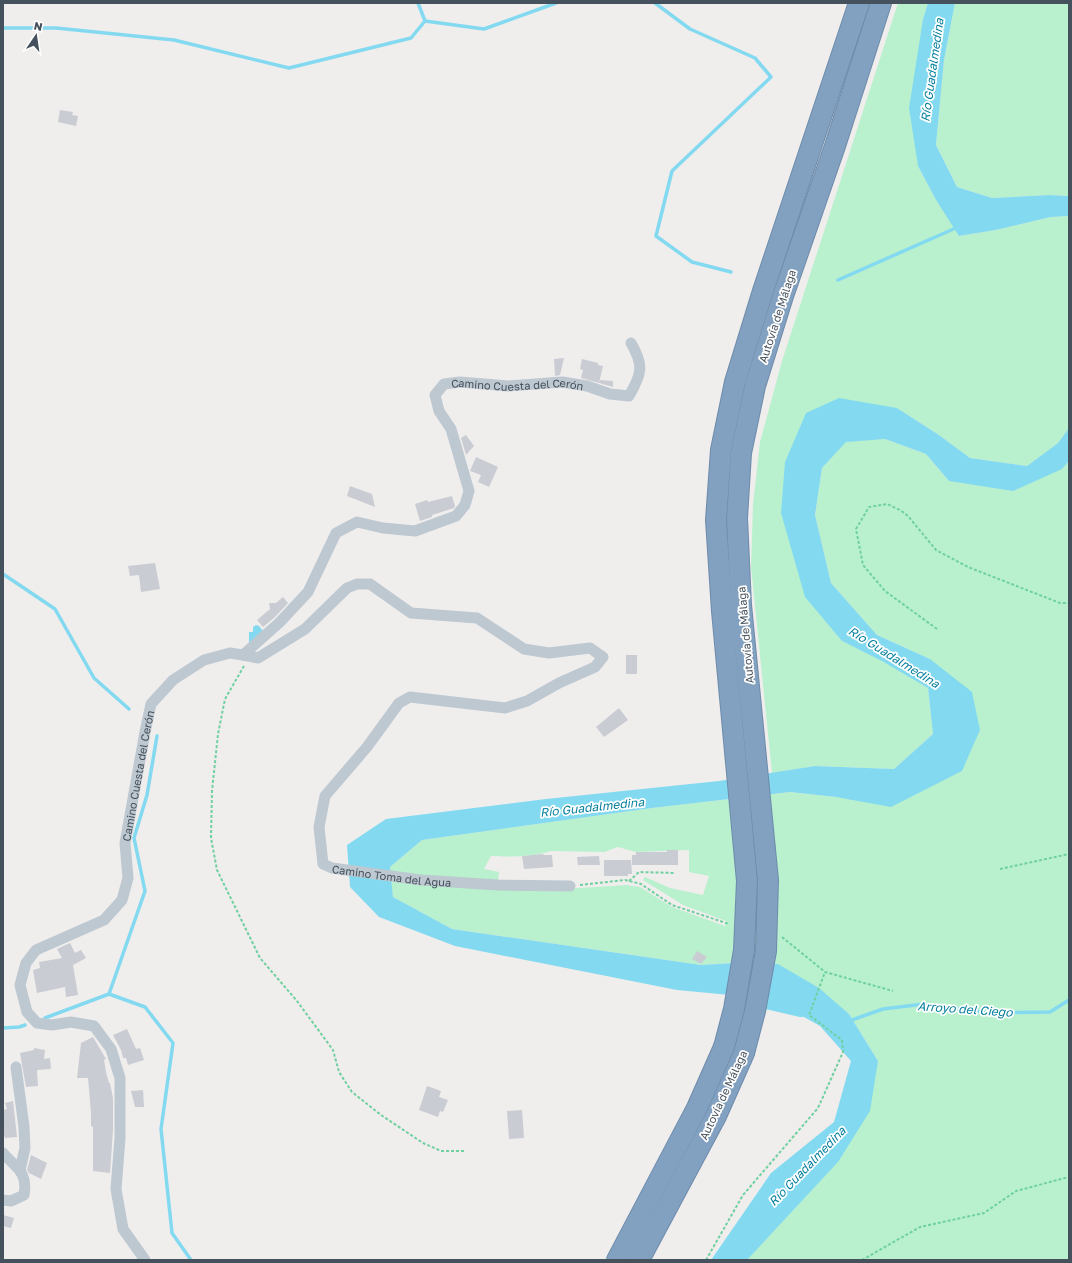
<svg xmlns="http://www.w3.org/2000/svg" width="1072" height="1263" font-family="'Golos Text',sans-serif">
  <rect width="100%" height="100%" fill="#f0eded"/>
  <g fill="#b9f1ce">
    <polygon points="898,3 928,3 923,19 918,166 936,200 960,236 996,230 1051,217 1069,216 1069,428 1058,443 1027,466 970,458 939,435 897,408 785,462 842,641 882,660 928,688 933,734 894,769 815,766 772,773 751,567 753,504 760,442 782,361"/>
    <polygon points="955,3 1069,3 1069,196 1049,195 992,198 957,187 936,145 944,60"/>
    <path d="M885,439l41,15 23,27 113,-12 7,-8v799h-322l131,-199 -29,-47 -115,-51 -33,2 -249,-36 -59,-32 -2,-16 172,8 64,-4 13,2 32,20 53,19 1,-5 -43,-16 -40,-25 2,-3 25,11 33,7 6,-19 -20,-4v-22l-53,2 -18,-5 -14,5 -54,-1c-15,6 -43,6 -59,5l-7,13 15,3 -1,9 -77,-5 -31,-5v-4l32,-27 230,-32 138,-16 46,5 126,-26 -32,-112 -53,-24 -46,-52 -16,-68 7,-47 24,-27z"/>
  </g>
  <g fill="#83daf0">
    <polygon points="928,3 955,3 944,60 936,145 957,187 992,198 1049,195 1069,196 1069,216 1051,217 996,230 959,236 936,200 918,166 909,108 923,19"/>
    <polygon points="839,398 897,408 939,435 970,458 1027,466 1058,443 1069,428 1069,461 1062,469 1013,491 949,481 926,454 885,439 846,442 822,468 815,515 831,583 877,635 930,659 972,692 980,730 962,771 891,807 836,797 790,792 652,808 422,840 390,867 393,897 452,929 701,965 734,963 778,964 819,988 849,1014 878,1061 870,1111 838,1162 747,1260 711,1260 771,1173 834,1122 851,1061 820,1026 772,999 677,990 455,946 379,917 350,887 347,845 386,819 546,799 719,781 815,766 894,769 933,734 928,688 882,661 842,641 805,597 781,513 785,462 806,413"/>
    <polygon points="256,625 259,626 264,632 249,644 249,632 253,632 253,627"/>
  </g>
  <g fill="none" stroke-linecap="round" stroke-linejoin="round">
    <g stroke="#83daf0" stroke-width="3.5">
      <polyline points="418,3 425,21"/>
      <polyline points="655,3 690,29 755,58 771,77 672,171 656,236 692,262 731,272"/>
      <polyline points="3,28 56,28 174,40 289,68 411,38 425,21 484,29 556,3"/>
      <polyline points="838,280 958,227"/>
      <polyline points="3,574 55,609 94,678 129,709"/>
      <polyline points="109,994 145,891 134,838 147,795 157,736"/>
      <polyline points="45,1018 109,994 145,1007 173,1043 161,1129 172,1233 191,1260"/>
      <polyline points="849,1021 883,1009 924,1004 990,1013 1050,1012 1069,1000"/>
      <polyline points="3,1028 19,1027 25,1025"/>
    </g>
    <polyline stroke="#83daf0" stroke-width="20" points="741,993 801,1007"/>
  </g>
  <g fill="#caccd3">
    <polygon points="60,110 73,112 72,115 78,116 76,126 58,122"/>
    <polygon points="564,358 560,375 555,376 554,359"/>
    <polygon points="582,359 598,363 598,365 603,366 599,383 581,378 583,370 580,369"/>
    <polygon points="600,380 613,381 613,387 599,383"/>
    <polygon points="466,435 474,446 466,455 461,438"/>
    <polygon points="476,457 498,467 489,487 478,482 481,475 470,471"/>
    <polygon points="350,486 372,494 375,507 347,496"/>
    <polygon points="452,496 455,506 454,508 432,515 432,517 420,521 415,504 427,500 428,502"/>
    <polygon points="155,563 160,589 141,592 139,575 130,576 128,566"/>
    <polygon points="283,597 288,603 275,617 263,627 257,620 270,609 269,603 276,603"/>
    <rect x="626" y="655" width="11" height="19"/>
    <polygon points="619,708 628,720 604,737 596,727"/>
    <polygon points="667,850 678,850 678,865 632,865 632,855 636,855 636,852 667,852"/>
    <polygon points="543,854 544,855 552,855 553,867 524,869 522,856"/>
    <polygon points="599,856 600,865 578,865 577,857"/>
    <polygon points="604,860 631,860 632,874 628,874 628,876 604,876"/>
    <polygon points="70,943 75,953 81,950 86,958 73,965 78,995 66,997 65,987 37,993 33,970 40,968 39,962 62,958 57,949"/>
    <polygon points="697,951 707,957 701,964 692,959"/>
    <polygon points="127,1029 136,1049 140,1048 144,1060 128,1065 126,1058 123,1058 121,1050 113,1035"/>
    <polygon points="93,1037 106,1059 104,1060 106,1072 109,1083 110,1083 113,1098 113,1130 110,1173 93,1171 93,1127 91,1126 91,1113 88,1078 77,1078 81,1043"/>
    <polygon points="34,1048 45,1050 44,1059 50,1058 51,1069 37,1070 38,1086 26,1087 20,1053 34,1050"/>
    <polygon points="427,1086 441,1091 439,1097 448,1100 443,1112 440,1111 438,1117 419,1110"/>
    <polygon points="143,1090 144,1107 135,1107 131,1091"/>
    <polygon points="13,1101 17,1137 5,1138 3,1131 3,1110 7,1109 5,1103"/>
    <polygon points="522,1110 524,1138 509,1139 507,1111"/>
    <polygon points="31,1155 47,1163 41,1179 29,1173 27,1170"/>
    <polygon points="3,1215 14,1218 11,1228 3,1226"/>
  </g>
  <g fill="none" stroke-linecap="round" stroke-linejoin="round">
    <defs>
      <g id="highway">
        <polyline points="768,880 741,605 737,518 741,453 755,386 783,296 835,146 881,3"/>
        <polyline points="747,881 722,611 716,520 721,450 735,382 763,291 859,3"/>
        <polyline points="617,1260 697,1108 724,1047"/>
        <polyline points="639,1260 716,1116 744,1053"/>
      </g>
    </defs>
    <use href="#highway" stroke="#6d8bab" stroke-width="22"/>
    <g stroke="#6fd0a0" stroke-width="2" stroke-dasharray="3 2" stroke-linecap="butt">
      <polyline points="937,629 885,591 863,565 856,529 869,507 887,504 900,510 908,516 936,550 968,567 1060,603 1069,603"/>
      <polyline points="244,666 225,699 218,734 212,791 211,838 217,870 260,958 297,1001 333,1050 339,1072 352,1092 381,1115 423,1143 441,1151 464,1151"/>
      <polyline points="1000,869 1069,854"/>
      <polyline points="629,881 639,872 674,873"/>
      <polyline points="580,885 625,880 641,884 672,905 729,924"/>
      <polyline points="782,937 825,972 893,991"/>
      <polyline points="706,1260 743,1195 818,1108 843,1052 842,1040 809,1015 825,972"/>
      <polyline points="862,1260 920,1227 984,1213 1016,1191 1069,1177"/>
    </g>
    <g stroke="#bdc8d1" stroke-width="11">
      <path id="s1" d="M243,655l15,3 47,-29 42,-41 10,-4h13l41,29 66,5 47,31 25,4 41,-5 13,9 -8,10 -36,16 -32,18 -22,7 -95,-11 -11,6 -32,44 -42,49 -6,31 4,37 9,4 89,12 77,5 72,1"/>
      <polyline points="16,1067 24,1127 25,1148 20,1170"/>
      <path d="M3,1153c14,16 25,19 21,42l-13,6 -8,-1"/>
      <path id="s2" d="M145,1260l-22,-31 -7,-40 4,-51v-60l-9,-29 -17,-23 -23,-4 -19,3 -15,-2 -10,-11 -7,-27 6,-22 10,-13 68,-30 18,-20 6,-22 -3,-35 20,-111 6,-28 22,-24 31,-20 26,-7 13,2 36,-32 29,-31 28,-59 21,-11 26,6 32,3 41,-15 9,-11 4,-14 -18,-62 -12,-18 -4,-16 9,-11 16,-2 48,4 54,-4 25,4 23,8 19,2c13,-22 15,-31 2,-53"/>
    </g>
    <use href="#highway" stroke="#82a0bf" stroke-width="20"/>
    <defs>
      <g id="highway-bridge">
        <polyline points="724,1047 734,1009 744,950 747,881"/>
        <polyline points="744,1053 755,1011 766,951 768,880"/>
      </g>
    </defs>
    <use href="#highway-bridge" stroke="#6d8bab" stroke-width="22" stroke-linecap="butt"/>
    <use href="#highway-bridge" stroke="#82a0bf" stroke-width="20"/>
  </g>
  <g text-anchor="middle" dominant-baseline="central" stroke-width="3.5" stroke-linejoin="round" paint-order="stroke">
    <g font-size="11" fill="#45515c" stroke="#fff">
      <text transform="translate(777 316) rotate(-72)">Autovía de Málaga</text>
      <text stroke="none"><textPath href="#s2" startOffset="1300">Camino Cuesta del Cerón</textPath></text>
      <text transform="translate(745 635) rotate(-95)">Autovía de Málaga</text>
      <text stroke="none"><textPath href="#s2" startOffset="616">Camino Cuesta del Cerón</textPath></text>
      <text stroke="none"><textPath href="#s1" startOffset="886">Camino Toma del Agua</textPath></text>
      <text transform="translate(723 1095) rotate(-65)">Autovía de Málaga</text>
    </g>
    <g font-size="12" font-style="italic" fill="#06809e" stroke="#fff">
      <text transform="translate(932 70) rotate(-82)">Río Guadalmedina</text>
      <text transform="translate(894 657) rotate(32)">Río Guadalmedina</text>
      <text transform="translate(592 807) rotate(-6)">Río Guadalmedina</text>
      <text transform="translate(965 1009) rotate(4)">Arroyo del Ciego</text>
      <text transform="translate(807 1166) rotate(-46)">Río Guadalmedina</text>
    </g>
  </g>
  <rect width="1072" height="1263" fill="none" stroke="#45515c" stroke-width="8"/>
  <g transform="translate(36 36) rotate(13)" stroke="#ffffff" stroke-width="3" paint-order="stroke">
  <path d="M0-3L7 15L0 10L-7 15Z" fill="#45515c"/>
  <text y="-6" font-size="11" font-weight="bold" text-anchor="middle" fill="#45515c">N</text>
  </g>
</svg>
